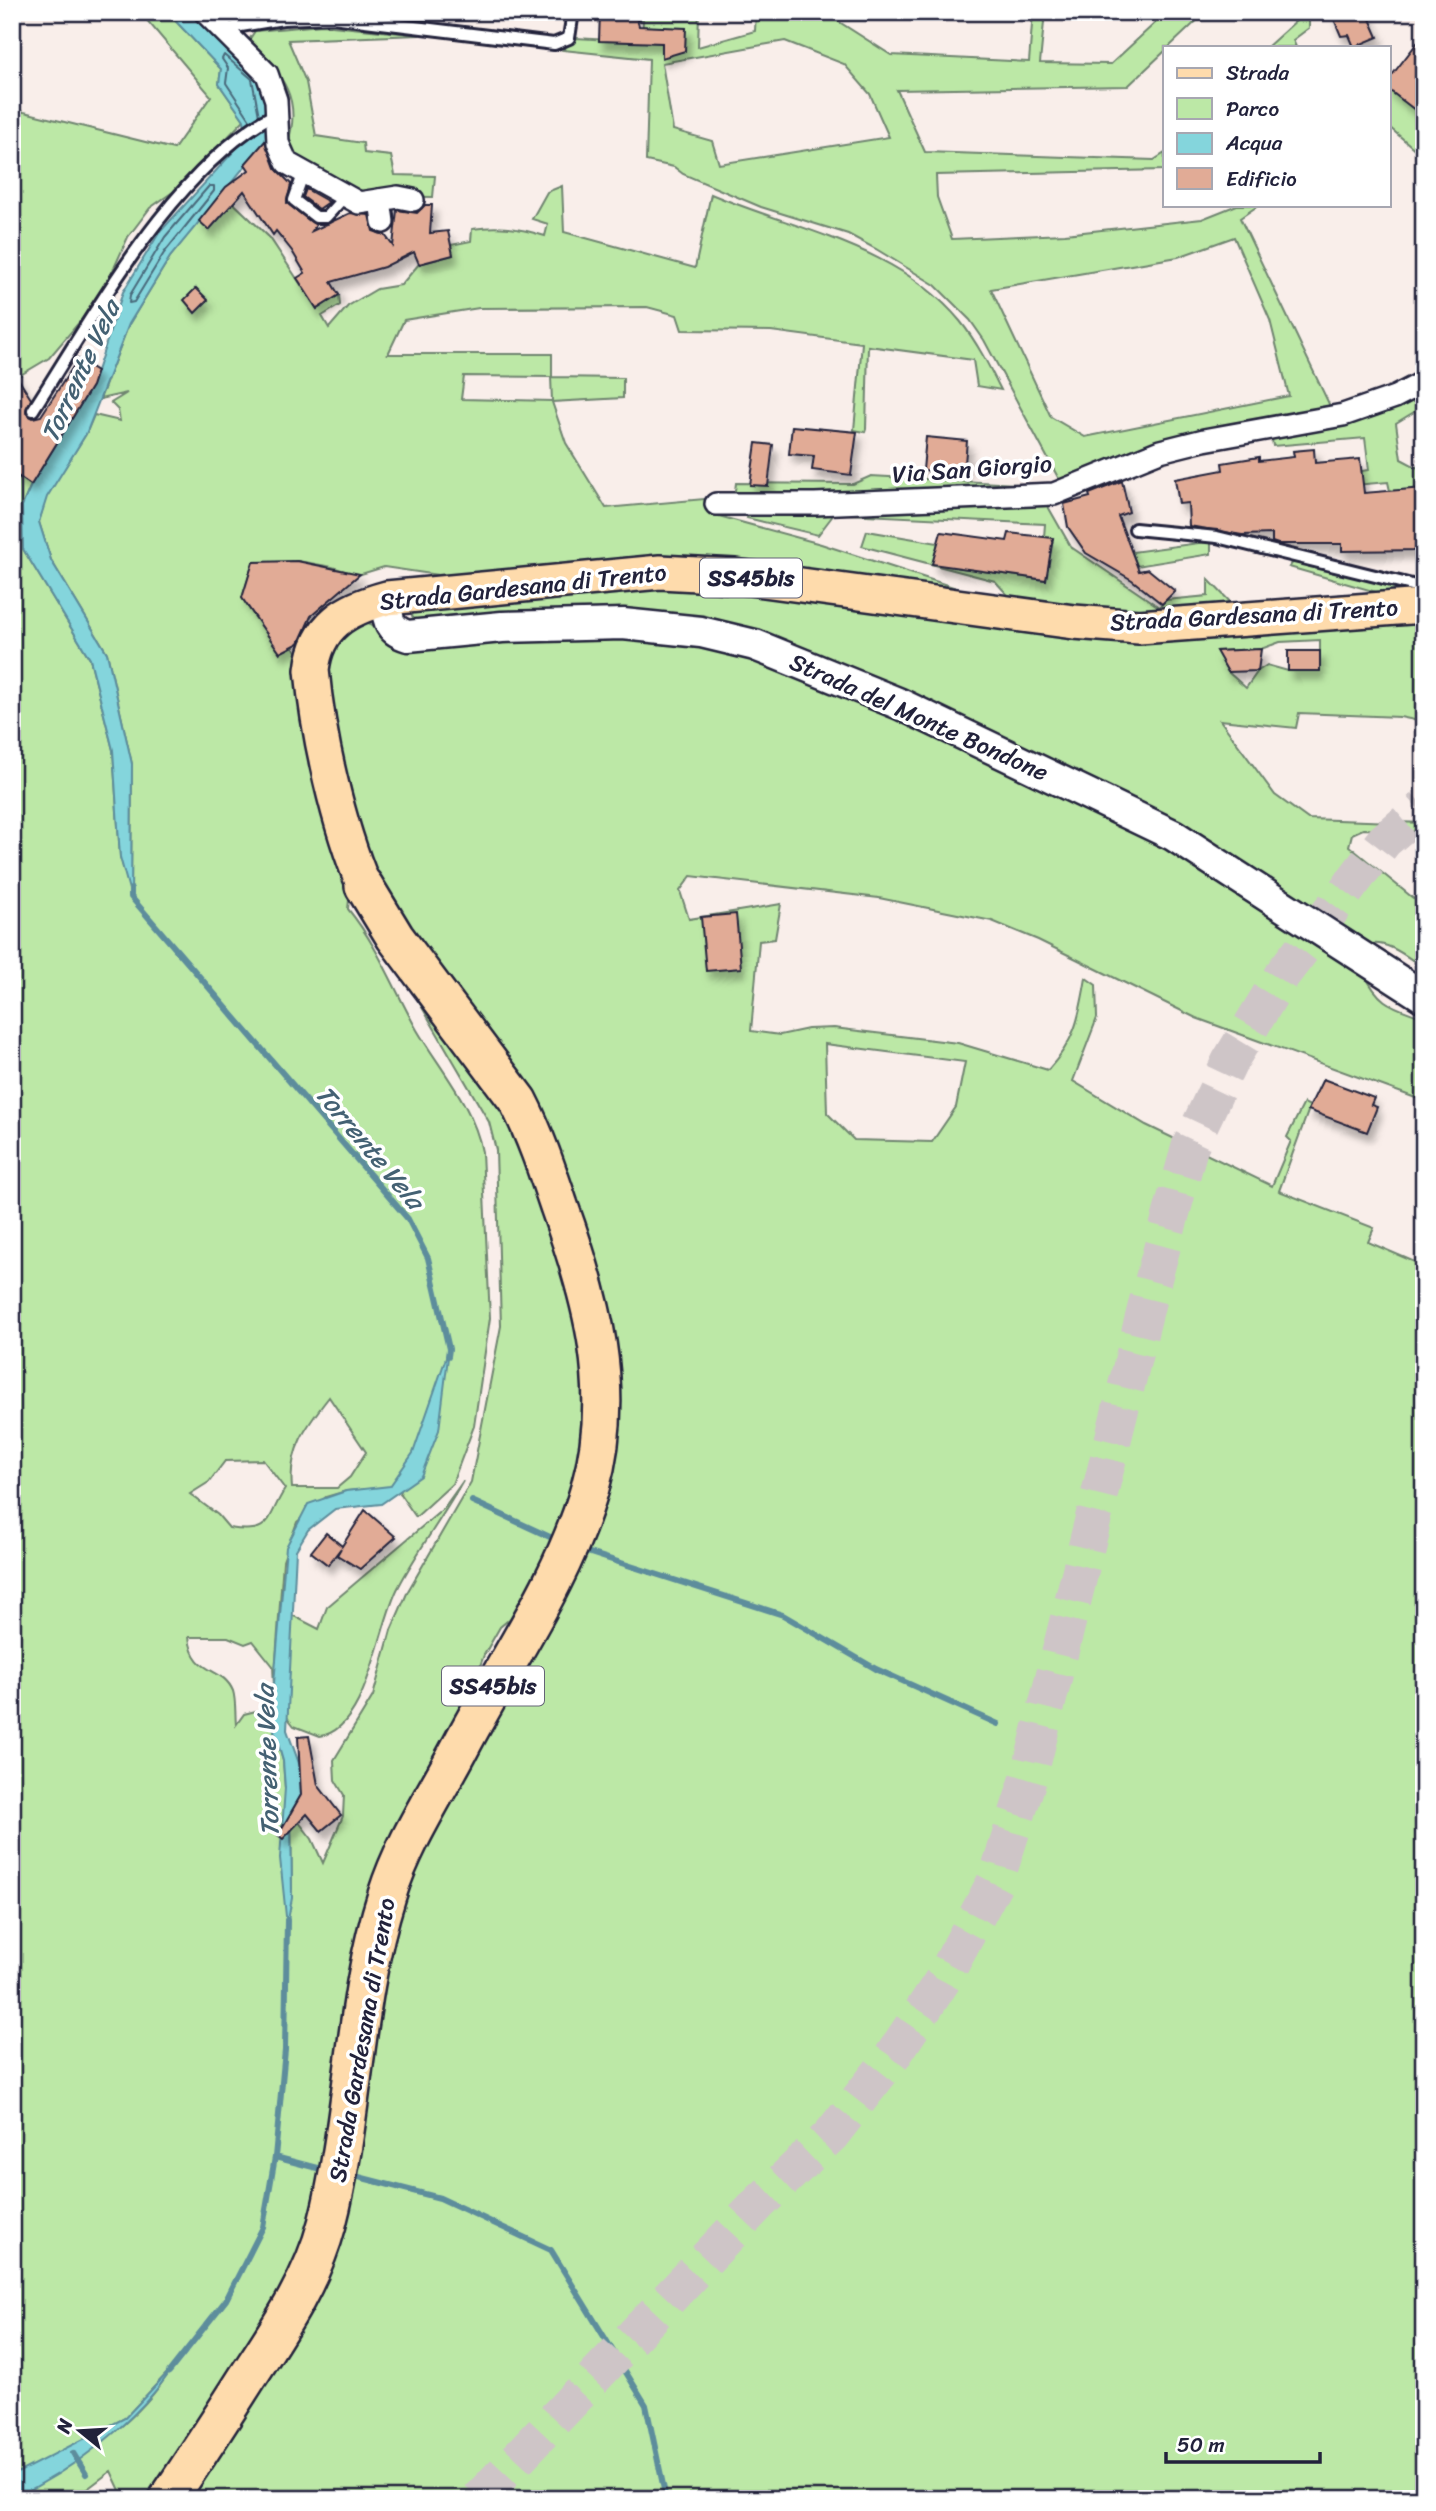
<svg xmlns="http://www.w3.org/2000/svg" width="1436" height="2511" font-family="Sriracha,sans-serif">
  <defs>
    <filter id="shadow"><feDropShadow dx="4.5" dy="8" stdDeviation="3.5" flood-color="#0004"/></filter>
  </defs>
  <rect width="100%" height="100%" fill="#f9eeea"/>
  <filter id="ink" filterUnits="userSpaceOnUse"><feTurbulence type="fractalNoise" baseFrequency=".0143" numOctaves="2"/><feDisplacementMap in="SourceGraphic" scale="14" xChannelSelector="R" yChannelSelector="G"/><feConvolveMatrix kernelMatrix="1 2 1 2 8 2 1 2 1" color-interpolation-filters="sRGB"/></filter>
  <g filter="url(#ink)">
    <g fill="#bce8a6" stroke="#6f8570" stroke-width="2" fill-rule="evenodd">
      <polygon points="140,12 167,12 221,69 219,84 244,120 180,187 150,208 128,237 110,277 82,319 49,358 12,380 12,109 174,149 211,96"/>
      <polygon points="338,12 430,12 431,25 421,23"/>
      <path d="M639,12h60l-1,35 57,-16 1,-19h36v3l44,5 55,35 138,7 4,-50h12l-5,51 71,1 56,-52h39l-37,35h-4v4l-37,35 -231,4 28,62 229,8 11,-7 -1,17 -228,5 1,22 15,42 113,-5 137,-15 35,-14h22l-19,13 91,190 -271,73 -76,-141 -14,-20 -35,-35 -59,-36 -28,-15 -87,-27 -78,-33 -9,-7 -28,-6 3,-102 -86,-9 13,-12 66,4 1,-22h-4zM785,41l59,23 26,30 19,43 -170,27 -7,-23 -39,-11 -11,-67zM1234,237l36,83 19,76 -204,41 -34,-20 -60,-128 187,-32z"/>
      <polygon points="1295,12 1309,12 1309,28 1293,40 1296,47 1267,47 1298,19"/>
      <path d="M322,25l98,10 -132,5 18,42 10,54 47,7 1,10 27,3 4,19 40,1 -2,21 -78,-1 -63,-37 -5,-14c17,-48 -7,-71 -38,-105l6,-9z"/>
      <polygon points="1389,90 1424,116 1424,157 1389,127"/>
      <path d="M562,186l2,46 131,36 16,-74c85,36 187,52 249,127 17,21 29,45 41,69l-24,-4 -4,-26 -105,-14 -2,83 -1,3 -11,-2 8,-87 -91,-12 -89,-1 -5,-15 -30,-8 -168,1 -75,12 -16,34h164v23l71,1v20l-71,4 14,41 40,65 109,-10v17l106,29 166,54 -529,-20 -74,-11 -26,8 -26,-8 -34,-6 -45,2 -11,35 38,55 13,-7 6,10 52,225 -3,28c30,37 46,80 69,121 23,39 57,77 65,122l8,166 -16,108 -22,58 -36,33 -16,-23 2,-8 -56,5 -20,6 -29,25 -14,39 -9,126 -1,-21 -20,-25 -8,3 -17,-7h-39c4,39 33,28 44,54 3,9 2,24 3,34l8,-11 20,-5 10,-15 -3,26 12,41 9,129 -1,-78 21,27 11,24 20,-47 1,-21 -9,-15 -1,-20 39,-64 18,-66 17,-39 63,-109 30,-156 -5,-176 -7,-28 -108,-185 136,188 65,194 6,82 -15,100 -54,110 -19,16 -16,28 -9,25 2,14 -32,57 -125,445 -28,87 -136,216h-32l-13,-28 -37,28h-61c59,-37 121,-69 158,-130l-46,49 -113,59v-1938l3,-15 -3,-1v-33l8,-13 11,8 -9,21 1,43 67,110 23,91 7,107 11,36 1,-129 -25,-111 -56,-93 -12,-38 7,-25 40,-63 8,-19 26,6 -2,-11 -7,-7 16,-10 -27,6 29,-75 41,-67 52,-65 48,46 47,71 22,-14 1,10 -18,11 7,12 19,-22 29,-17 24,-4 18,-21 34,-9 -2,-10 20,-4 1,-12c27,-4 47,-1 73,7l3,-12 -16,-5 15,-27zM464,376l87,1 1,24 -91,-2zM329,1397l37,55 -16,25 -13,11h-45c-4,-38 15,-63 37,-91zM263,1460l22,29c-19,30 -12,46 -56,39l-11,-13 -28,-21 19,-12 16,-21z"/>
      <polygon points="1424,388 1424,406 1396,423 1401,459 1424,471 1424,488 1390,491 1388,482 1355,485 1354,472 1369,470 1365,438 1273,446 1271,433"/>
      <polygon points="871,476 1016,484 1031,490 734,498 736,483 853,484"/>
      <polygon points="1046,503 1071,547 1159,607 1166,600 1208,596 1208,579 1238,610 1151,617 1015,603 995,581 862,546 867,531 938,543 933,564 1045,580 1053,538 1044,537 1045,524 844,514 851,508"/>
      <polygon points="749,509 834,514 818,535 747,518"/>
      <polygon points="1206,542 1211,543 1211,554 1137,566 1132,552"/>
      <polygon points="1294,561 1424,593 1397,598 1289,567"/>
      <path d="M666,582l413,54 345,-22v108l-24,-5 -101,-4 -3,15 -76,-8 55,75 33,24 116,4v9l-61,-3 -11,5 -3,12 75,61v61c-17,-11 -37,-29 -57,-23l-171,-114 -150,-72 -290,-123 -341,-15 -3,-5 2,-5zM1320,640v31h-32l-21,-6 -9,6 -12,17 -18,-16 -11,-21 44,-2 19,-7z"/>
      <path d="M364,621l9,4 13,16 15,9 88,-11 172,-2 92,20 77,29 299,136 235,151c16,33 29,33 60,45v83l-228,-83 -158,-78 -46,-19 -113,-23 -188,-22 -11,15 9,28 92,-15 -6,35 -16,2 -8,90 29,4 28,-6 26,-1 124,15 90,27c28,-31 31,-52 38,-92l10,7 1,33 -24,63 73,44 126,61 19,-45 -4,-4 17,-34 6,3 -31,85 95,37 -6,14 56,24v1233h-1245l120,-190 95,-401 201,-406 -8,-259 -225,-380 -39,-191 7,-28zM825,1044l140,18 -9,45 -24,35 -78,-2 -27,-27z"/>
      <path d="M463,1481c-20,36 -45,69 -64,105 -21,37 -30,143 -79,150l-26,-10 -7,-9 5,-102 27,14 8,-22 116,-98z"/>
    </g>
    <g fill="#84d5dc" stroke="#5d8d9c" stroke-width="2">
      <polygon points="167,12 191,12 258,75 265,99 269,137 170,257 129,324 86,434 47,497 39,522 51,560 107,653 132,764 131,897 120,857 113,750 90,659 23,549 22,506 31,485 92,386 123,292 159,233 246,138 244,120 219,84 221,69"/>
      <polygon points="449,1349 439,1430 421,1476 381,1504 335,1509 308,1530 296,1550 287,1730 300,1766 301,1795 291,1812 292,1898 287,1926 280,1858 285,1788 283,1761 271,1720 272,1706 286,1547 308,1504 346,1491 390,1486 413,1453"/>
      <path d="M174,2366c-38,57 -101,104 -162,133v-22l5,-4 108,-55z"/>
    </g>
    <g fill="none" stroke-linecap="round" stroke-linejoin="round">
      <g stroke="#496a7b" stroke-width="2">
        <polyline points="251,121 226,83 228,68 222,59 224,55 252,79 259,116"/>
        <polygon points="209,186 214,186 214,191 164,253 134,302 129,303 130,295 165,237"/>
      </g>
      <g stroke="#5d8d9c" stroke-width="6">
        <polyline points="131,889 131,897 408,1219 428,1258 449,1349 448,1356"/>
        <polyline points="472,1501 550,1537"/>
        <polyline points="587,1552 783,1615 876,1669 998,1724"/>
        <polyline points="275,2157 317,2168"/>
        <polyline points="351,2175 440,2198 551,2250 646,2405 666,2499"/>
        <polyline points="169,2372 226,2300 263,2227 275,2157 285,2050 287,1920"/>
        <polyline points="73,2453 86,2474"/>
      </g>
    </g>
    <g fill="#e1ab96" stroke="#22223b" stroke-width="2" filter="url(#shadow)">
      <polygon points="600,12 635,12 639,26 686,28 685,51 662,58 662,43 599,41"/>
      <polygon points="1331,12 1367,12 1378,37 1354,47 1349,35 1341,36"/>
      <polygon points="1424,34 1424,117 1389,90 1389,79"/>
      <polygon points="265,141 275,168 291,184 287,203 316,225 312,231 350,213 369,215 373,231 385,235 393,246 397,210 417,213 425,205 432,205 430,233 448,231 453,255 419,264 414,252 384,267 331,282 339,295 317,309 297,278 305,273 292,251 276,231 273,235 244,191 209,230 199,221 226,187 249,170 245,164"/>
      <polygon points="306,189 329,202 319,209 303,197"/>
      <polygon points="196,288 208,300 195,313 184,300"/>
      <polygon points="78,359 97,371 92,386 31,485 12,472 12,369 31,399 26,413 33,418 41,416"/>
      <polygon points="792,426 857,432 851,475 812,470 814,456 789,454"/>
      <polygon points="926,437 967,441 964,474 923,470"/>
      <polygon points="756,443 773,445 768,486 750,485"/>
      <polygon points="1314,449 1315,463 1360,459 1364,493 1424,488 1424,550 1342,551 1342,544 1278,544 1272,542 1272,534 1242,535 1189,526 1188,503 1179,504 1175,479 1223,470 1222,463 1259,457 1259,461 1294,457 1293,451"/>
      <polygon points="1122,481 1129,512 1118,516 1139,571 1148,569 1175,591 1162,604 1132,580 1086,553 1068,527 1064,504 1090,497 1089,494"/>
      <polygon points="941,532 1007,541 1009,533 1053,538 1046,580 932,564"/>
      <polygon points="297,561 360,574 311,616 299,643 280,653 242,598 253,562"/>
      <polygon points="1261,649 1258,671 1228,672 1216,651"/>
      <rect x="1288" y="651" width="32" height="20"/>
      <polygon points="736,914 741,968 706,971 701,917"/>
      <polygon points="1323,1079 1374,1098 1371,1105 1377,1107 1367,1132 1308,1110"/>
      <polygon points="365,1510 396,1537 360,1569 337,1555 341,1548 328,1565 311,1552 326,1533 342,1546"/>
      <polygon points="309,1736 318,1785 341,1815 321,1831 307,1814 283,1839 278,1835 301,1795 298,1737"/>
    </g>
    <g fill="none" stroke-linecap="round" stroke-linejoin="round">
      <polyline stroke="#cec5c7" stroke-width="37" stroke-dasharray="37 18" stroke-linecap="butt" points="479,2499 760,2202 831,2135 892,2057 942,1981 996,1880 1029,1777 1149,1295 1190,1146 1230,1061 1282,975 1384,841 1424,807"/>
      <defs>
        <g id="lane">
          <polyline points="223,29 283,19 332,17 554,44 569,38 573,12"/>
          <polyline points="304,172 294,200 316,217 326,217 345,196"/>
          <path d="M33,410c62,-96 141,-244 244,-297"/>
          <polyline points="1135,529 1217,537 1424,588"/>
        </g>
        <g id="street">
          <polyline points="205,12 267,74 276,100 278,143 287,163 359,203 398,197 413,200"/>
          <polyline points="380,200 383,222"/>
          <polyline points="716,504 815,504 1054,494 1160,451 1204,440 1343,415 1395,397 1424,382"/>
        </g>
        <path id="secondary" d="M387,598c0,19 0,32 21,38l94,-9 121,-3 78,8 54,13 145,59 273,131 251,162"/>
        <path id="primary" d="M364,886c-26,-61 -46,-150 -52,-216 5,-45 34,-61 75,-72l273,-26 75,4 339,46 65,5 285,-21"/>
        <path id="highway" d="M168,2499c27,-40 53,-80 79,-121 32,-49 65,-97 80,-154 28,-108 26,-223 60,-329 16,-52 49,-101 74,-149 44,-84 103,-166 129,-258 28,-98 2,-190 -31,-282 -12,-36 -24,-72 -41,-105l-123,-164 -31,-51"/>
      </defs>
      <use href="#lane" stroke="#22223b" stroke-width="16"/>
      <use href="#street" stroke="#22223b" stroke-width="26"/>
      <use href="#secondary" stroke="#22223b" stroke-width="35"/>
      <use href="#primary" stroke="#22223b" stroke-width="38"/>
      <use href="#highway" stroke="#22223b" stroke-width="42"/>
      <use href="#lane" stroke="#fff" stroke-width="10"/>
      <use href="#street" stroke="#fff" stroke-width="21"/>
      <use href="#secondary" stroke="#fff" stroke-width="30"/>
      <use href="#primary" stroke="#fedbac" stroke-width="33"/>
      <use href="#highway" stroke="#fedbac" stroke-width="37"/>
    </g>
  </g>
  <g text-anchor="middle" dominant-baseline="central" stroke-width="7" stroke-linejoin="round" paint-order="stroke">
    <g fill="#fff" stroke="#646476" stroke-width="2">
      <rect x="700" y="558.5" width="102" height="39" rx="5"/>
      <rect x="442" y="1666.5" width="102" height="39" rx="5"/>
    </g>
    <g font-size="23" font-weight="bold" fill="#22223b">
      <text x="751" y="578">SS45bis</text>
      <text x="493" y="1686">SS45bis</text>
    </g>
    <g font-size="24" fill="#22223b" stroke="#fff">
      <text transform="translate(972 469) rotate(-4)">Via San Giorgio</text>
      <text transform="translate(523 587) rotate(-6)">Strada Gardesana di Trento</text>
      <text transform="translate(1254 615) rotate(-3)">Strada Gardesana di Trento</text>
      <text transform="translate(919 717) rotate(24)">Strada del Monte Bondone</text>
      <text transform="translate(362 2040) rotate(-80)">Strada Gardesana di Trento</text>
    </g>
    <g font-size="26" font-style="italic" fill="#446173" stroke="#fff">
      <text transform="translate(80 371) rotate(-65)">Torrente Vela</text>
      <text transform="translate(370 1147) rotate(50)">Torrente Vela</text>
      <text transform="translate(267 1761) rotate(-92)">Torrente Vela</text>
    </g>
  </g>
  <rect width="1436" height="2511" fill="none" stroke="#fff" stroke-width="42"/>
  <rect x="21" y="21" width="1394" height="2469" fill="none" stroke="#22223b" stroke-width="2.5" filter="url(#ink)"/>
  <rect x="1163" y="46" width="228" height="161" fill="#ffffff" stroke="#a7a7b1" stroke-width="2"/>
  <rect x="1177" y="68" width="35" height="10" fill="#fedbac" stroke="#a7a7b1" stroke-width="2"/>
  <text x="1226" y="80" font-size="21" fill="#22223b">Strada</text>
  <rect x="1177" y="98" width="35" height="21" fill="#bce8a6" stroke="#a7a7b1" stroke-width="2"/>
  <text x="1226" y="116" font-size="21" fill="#22223b">Parco</text>
  <rect x="1177" y="133" width="35" height="21" fill="#84d5dc" stroke="#a7a7b1" stroke-width="2"/>
  <text x="1226" y="150" font-size="21" fill="#22223b">Acqua</text>
  <rect x="1177" y="168" width="35" height="21" fill="#e1ab96" stroke="#a7a7b1" stroke-width="2"/>
  <text x="1226" y="186" font-size="21" fill="#22223b">Edificio</text>
  <g transform="translate(80 2431) rotate(288)" stroke="#ffffff" stroke-width="5" paint-order="stroke">
  <path d="M0-5L12 26L0 18L-12 26Z" fill="#22223b"/>
  <text y="-10" font-size="19" font-weight="bold" text-anchor="middle" fill="#22223b">N</text>
  </g>
  <path d="M1166 2452v10h154v-10" fill="none" stroke="#22223b" stroke-width="3.5"/>
  <text x="1177" y="2452" font-size="21" fill="#22223b" stroke="#ffffff" stroke-width="5" paint-order="stroke">50 m</text>
</svg>
